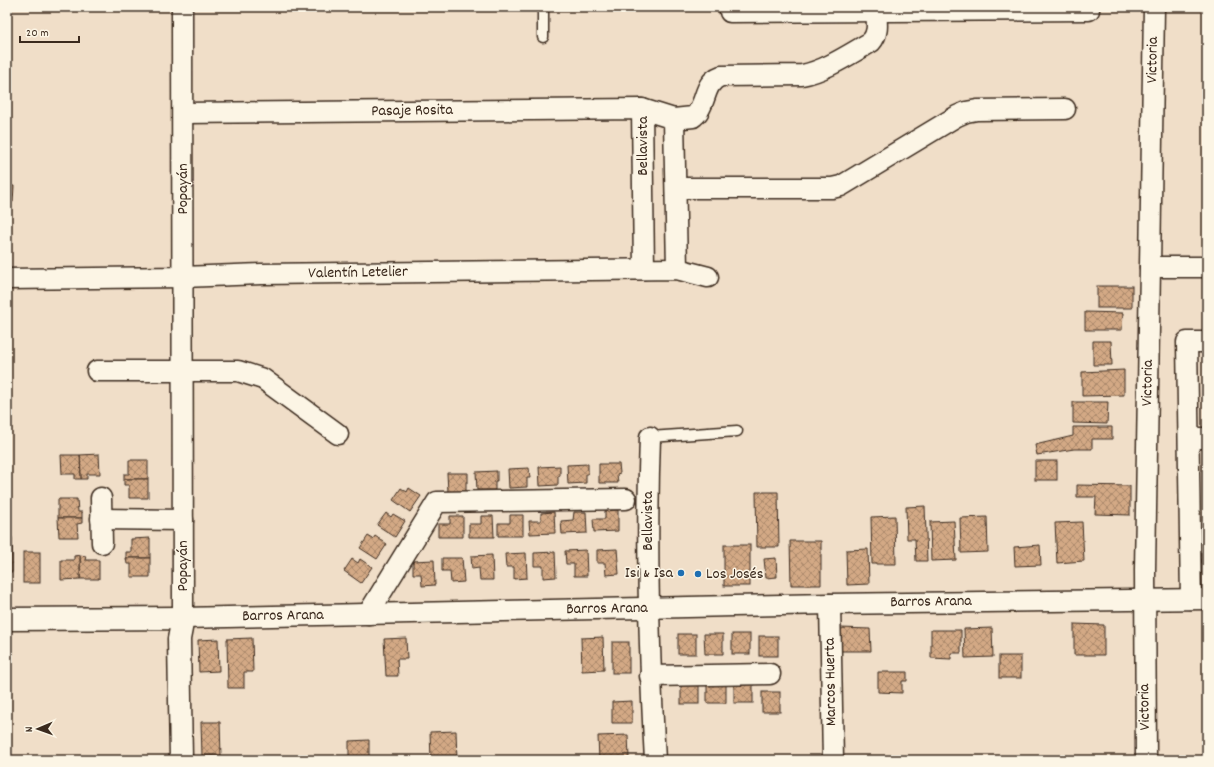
<svg xmlns="http://www.w3.org/2000/svg" width="1214" height="767" font-family="Dekko,sans-serif">
  <defs>
    <pattern id="building-cross-hatch" width="8" height="8" patternUnits="userSpaceOnUse"><rect width="8" height="8" fill="#d3a985"/><path d="M0 0l8 8M0 8l8-8" fill="none" stroke="#ac8a6c"/></pattern>
  </defs>
  <rect width="100%" height="100%" fill="#f0dec8"/>
  <filter id="ink" filterUnits="userSpaceOnUse"><feTurbulence type="fractalNoise" baseFrequency=".025" numOctaves="2"/><feDisplacementMap in="SourceGraphic" scale="8" xChannelSelector="R" yChannelSelector="G"/><feConvolveMatrix kernelMatrix="1 2 1 2 8 2 1 2 1" color-interpolation-filters="sRGB"/></filter>
  <g filter="url(#ink)">
    <g fill="url(#building-cross-hatch)" stroke="#3b2a1e">
      <polygon points="7,186 14,186 13,202 7,201"/>
      <rect x="1097" y="286" width="35" height="22"/>
      <polygon points="1085,312 1123,313 1122,330 1085,330"/>
      <polygon points="1093,341 1111,341 1112,365 1093,365"/>
      <polygon points="1124,370 1124,395 1082,396 1082,372"/>
      <polygon points="1073,402 1108,402 1107,424 1073,423"/>
      <polygon points="1073,427 1112,427 1112,439 1092,439 1092,449 1074,449 1037,455 1035,445 1073,436"/>
      <polygon points="99,454 100,474 87,474 87,479 81,479 80,455"/>
      <polygon points="61,455 80,455 81,479 75,479 75,474 62,474"/>
      <polygon points="129,460 148,460 148,479 124,479 124,474 129,474"/>
      <rect x="1035" y="461" width="22" height="19"/>
      <polygon points="588,464 588,474 586,474 586,483 568,484 567,465"/>
      <polygon points="599,464 619,464 620,473 617,474 618,483 599,483"/>
      <polygon points="560,466 560,476 558,476 558,485 540,486 539,467"/>
      <polygon points="529,468 530,478 527,478 527,487 509,488 508,469"/>
      <polygon points="497,471 497,481 495,481 495,490 477,490 476,472"/>
      <polygon points="447,473 468,473 468,482 466,482 466,492 448,492"/>
      <polygon points="124,479 148,479 148,498 129,498 129,485 124,485"/>
      <polygon points="1077,485 1130,486 1130,515 1095,514 1096,497 1077,497"/>
      <polygon points="401,488 407,492 409,488 421,496 410,512 393,500"/>
      <polygon points="756,492 778,492 779,547 757,547"/>
      <polygon points="58,499 77,499 78,512 82,512 82,518 58,518"/>
      <polygon points="925,506 927,561 916,561 915,539 907,539 906,507"/>
      <polygon points="618,510 618,531 594,532 593,519 605,519 605,511"/>
      <polygon points="554,512 555,533 530,534 529,521 541,521 541,513"/>
      <polygon points="574,512 586,512 587,533 562,534 561,521 573,520"/>
      <polygon points="386,513 391,517 393,514 405,521 395,537 377,525"/>
      <polygon points="510,515 523,515 523,536 498,536 498,523 510,523"/>
      <polygon points="450,516 463,516 463,537 438,537 438,524 450,524"/>
      <polygon points="481,516 493,516 494,537 469,537 469,524 481,524"/>
      <polygon points="895,516 896,564 872,564 871,517"/>
      <polygon points="987,517 988,552 961,553 960,518"/>
      <polygon points="58,518 82,518 82,523 77,524 78,537 59,537"/>
      <polygon points="954,521 956,560 931,561 930,522"/>
      <polygon points="1082,522 1084,561 1057,563 1055,523"/>
      <polygon points="368,536 373,539 375,536 387,544 377,559 360,548"/>
      <rect x="7" y="538" width="5" height="34"/>
      <polygon points="150,538 150,558 126,558 126,552 131,552 131,539"/>
      <polygon points="790,541 821,541 821,585 791,585"/>
      <rect x="724" y="545" width="26" height="41"/>
      <polygon points="1040,545 1041,565 1015,566 1014,547"/>
      <polygon points="617,549 619,574 606,575 605,563 597,563 597,550"/>
      <polygon points="868,549 869,584 847,585 846,550"/>
      <polygon points="586,550 587,576 574,576 574,564 566,564 565,551"/>
      <rect x="23" y="552" width="17" height="31"/>
      <polygon points="555,552 556,577 543,578 543,566 534,566 534,553"/>
      <polygon points="526,553 527,578 514,579 514,567 506,567 505,554"/>
      <polygon points="80,555 86,556 85,560 99,560 99,579 80,579"/>
      <polygon points="80,555 80,579 61,580 61,560 74,560 74,556"/>
      <polygon points="492,555 493,580 480,580 479,568 472,569 471,556"/>
      <polygon points="126,558 150,558 150,577 131,577 131,564 127,564"/>
      <polygon points="442,558 462,558 464,582 451,583 450,571 442,571"/>
      <polygon points="776,558 777,577 766,578 764,559"/>
      <polygon points="352,559 358,563 360,559 372,567 361,583 344,571"/>
      <polygon points="434,560 435,585 422,586 421,574 413,574 413,561"/>
      <polygon points="1074,624 1104,625 1104,655 1074,655"/>
      <polygon points="841,628 870,629 871,651 841,651"/>
      <polygon points="992,628 993,657 965,658 964,629"/>
      <polygon points="931,630 961,630 961,653 951,653 951,659 931,658"/>
      <rect x="678" y="634" width="18" height="20"/>
      <polygon points="704,634 723,634 723,654 705,654"/>
      <rect x="732" y="634" width="18" height="20"/>
      <rect x="759" y="636" width="19" height="20"/>
      <polygon points="603,637 604,670 582,671 581,638"/>
      <polygon points="252,638 253,672 244,672 244,688 228,688 227,639"/>
      <polygon points="406,638 407,659 397,659 398,676 386,676 384,639"/>
      <polygon points="218,639 219,671 199,672 198,640"/>
      <rect x="612" y="642" width="17" height="31"/>
      <rect x="999" y="656" width="22" height="22"/>
      <polygon points="878,672 907,672 907,681 902,681 902,693 878,692"/>
      <rect x="707" y="683" width="19" height="20"/>
      <rect x="734" y="683" width="19" height="20"/>
      <rect x="681" y="684" width="18" height="20"/>
      <rect x="762" y="692" width="18" height="20"/>
      <polygon points="632,701 632,723 612,723 612,702"/>
      <polygon points="201,722 220,722 221,756 202,756"/>
      <polygon points="456,731 457,760 431,760 430,732"/>
      <polygon points="628,735 629,758 618,758 618,760 599,760 598,736"/>
      <polygon points="369,740 369,760 349,760 349,741"/>
    </g>
    <g fill="none" stroke-linecap="round" stroke-linejoin="round">
      <defs>
        <g id="service">
          <polyline points="543,7 543,37"/>
          <polyline points="650,437 737,431"/>
        </g>
        <g id="minor">
          <polyline points="182,7 183,618 830,604 1207,599"/>
          <polyline points="730,12 1089,10"/>
          <polyline points="642,109 644,269"/>
          <polyline points="183,113 642,109 674,119 677,269"/>
          <path d="M674,119l19,-2c2,-2 5,-4 6,-7 8,-13 6,-28 22,-34l81,-1c23,-4 48,-21 69,-33 8,-9 6,-19 5,-30"/>
          <polyline points="676,188 832,188 841,186 957,116 966,112 977,110 1065,109"/>
          <polyline points="1150,267 1207,267"/>
          <polyline points="7,279 183,277 261,274 677,269 708,277"/>
          <polyline points="97,371 238,371 263,379 338,434"/>
          <path d="M650,437c-4,108 -1,215 5,323"/>
          <polyline points="1189,438 1207,438"/>
          <polyline points="101,498 102,543"/>
          <polyline points="101,519 183,520"/>
          <polyline points="1191,599 1187,342 1207,342"/>
          <polyline points="830,604 833,760"/>
          <polyline points="368,614 437,502 626,499"/>
          <polyline points="650,676 770,674"/>
          <polyline points="1146,760 1145,570 1150,267 1154,7"/>
        </g>
        <polyline id="secondary" points="7,619 183,618 179,639 181,760"/>
      </defs>
      <use href="#service" stroke="#3b2a1e" stroke-width="13"/>
      <use href="#minor" stroke="#3b2a1e" stroke-width="23"/>
      <use href="#secondary" stroke="#3b2a1e" stroke-width="25"/>
      <use href="#service" stroke="#fcf5e5" stroke-width="10"/>
      <use href="#minor" stroke="#fcf5e5" stroke-width="20"/>
      <use href="#secondary" stroke="#fcf5e5" stroke-width="22"/>
    </g>
  </g>
  <g fill="#1f6fb2" stroke="#fcf5e5" stroke-width="1.5">
    <circle cx="681" cy="573" r="4"/>
    <circle cx="698" cy="574" r="4"/>
  </g>
  <g text-anchor="middle" dominant-baseline="central" stroke-width="3" stroke-linejoin="round" paint-order="stroke">
    <g font-size="16" fill="#3b2a1e" stroke="#fcf5e5">
      <text transform="translate(1153 60) rotate(-89)">Victoria</text>
      <text transform="translate(412 111) rotate(-1)">Pasaje Rosita</text>
      <text transform="translate(643 146) rotate(-90)">Bellavista</text>
      <text transform="translate(183 189) rotate(-90)">Popayán</text>
      <text transform="translate(358 273) rotate(-1)">Valentín Letelier</text>
      <text transform="translate(1148 383) rotate(-89)">Victoria</text>
      <text transform="translate(648 521) rotate(-90)">Bellavista</text>
      <text transform="translate(183 566) rotate(-90)">Popayán</text>
      <text transform="translate(931 602) rotate(-1)">Barros Arana</text>
      <text transform="translate(607 609) rotate(-1)">Barros Arana</text>
      <text transform="translate(283 616) rotate(-1)">Barros Arana</text>
      <text transform="translate(831 682) rotate(-91)">Marcos Huerta</text>
      <text transform="translate(1145 707) rotate(-91)">Victoria</text>
    </g>
    <g font-size="16" fill="#3b2a1e" stroke="#fcf5e5" text-anchor="end">
      <text x="673" y="573">Isi &amp; Isa</text>
      <text x="706" y="574" text-anchor="start">Los Josés</text>
    </g>
  </g>
  <rect width="1214" height="767" fill="none" stroke="#fcf5e5" stroke-width="24"/>
  <rect x="12" y="12" width="1190" height="743" fill="none" stroke="#3b2a1e" stroke-width="1.5" filter="url(#ink)"/>
  <g transform="translate(38 729) rotate(268)" stroke="#fcf5e5" stroke-width="3" paint-order="stroke">
  <path d="M0-3L7 15L0 10L-7 15Z" fill="#3b2a1e"/>
  <text y="-6" font-size="11" font-weight="bold" text-anchor="middle" fill="#3b2a1e">N</text>
  </g>
  <path d="M20 36v6h59v-6" fill="none" stroke="#3b2a1e" stroke-width="2"/>
  <text x="26" y="36" font-size="12" fill="#3b2a1e" stroke="#fcf5e5" stroke-width="3" paint-order="stroke">20 m</text>
</svg>
